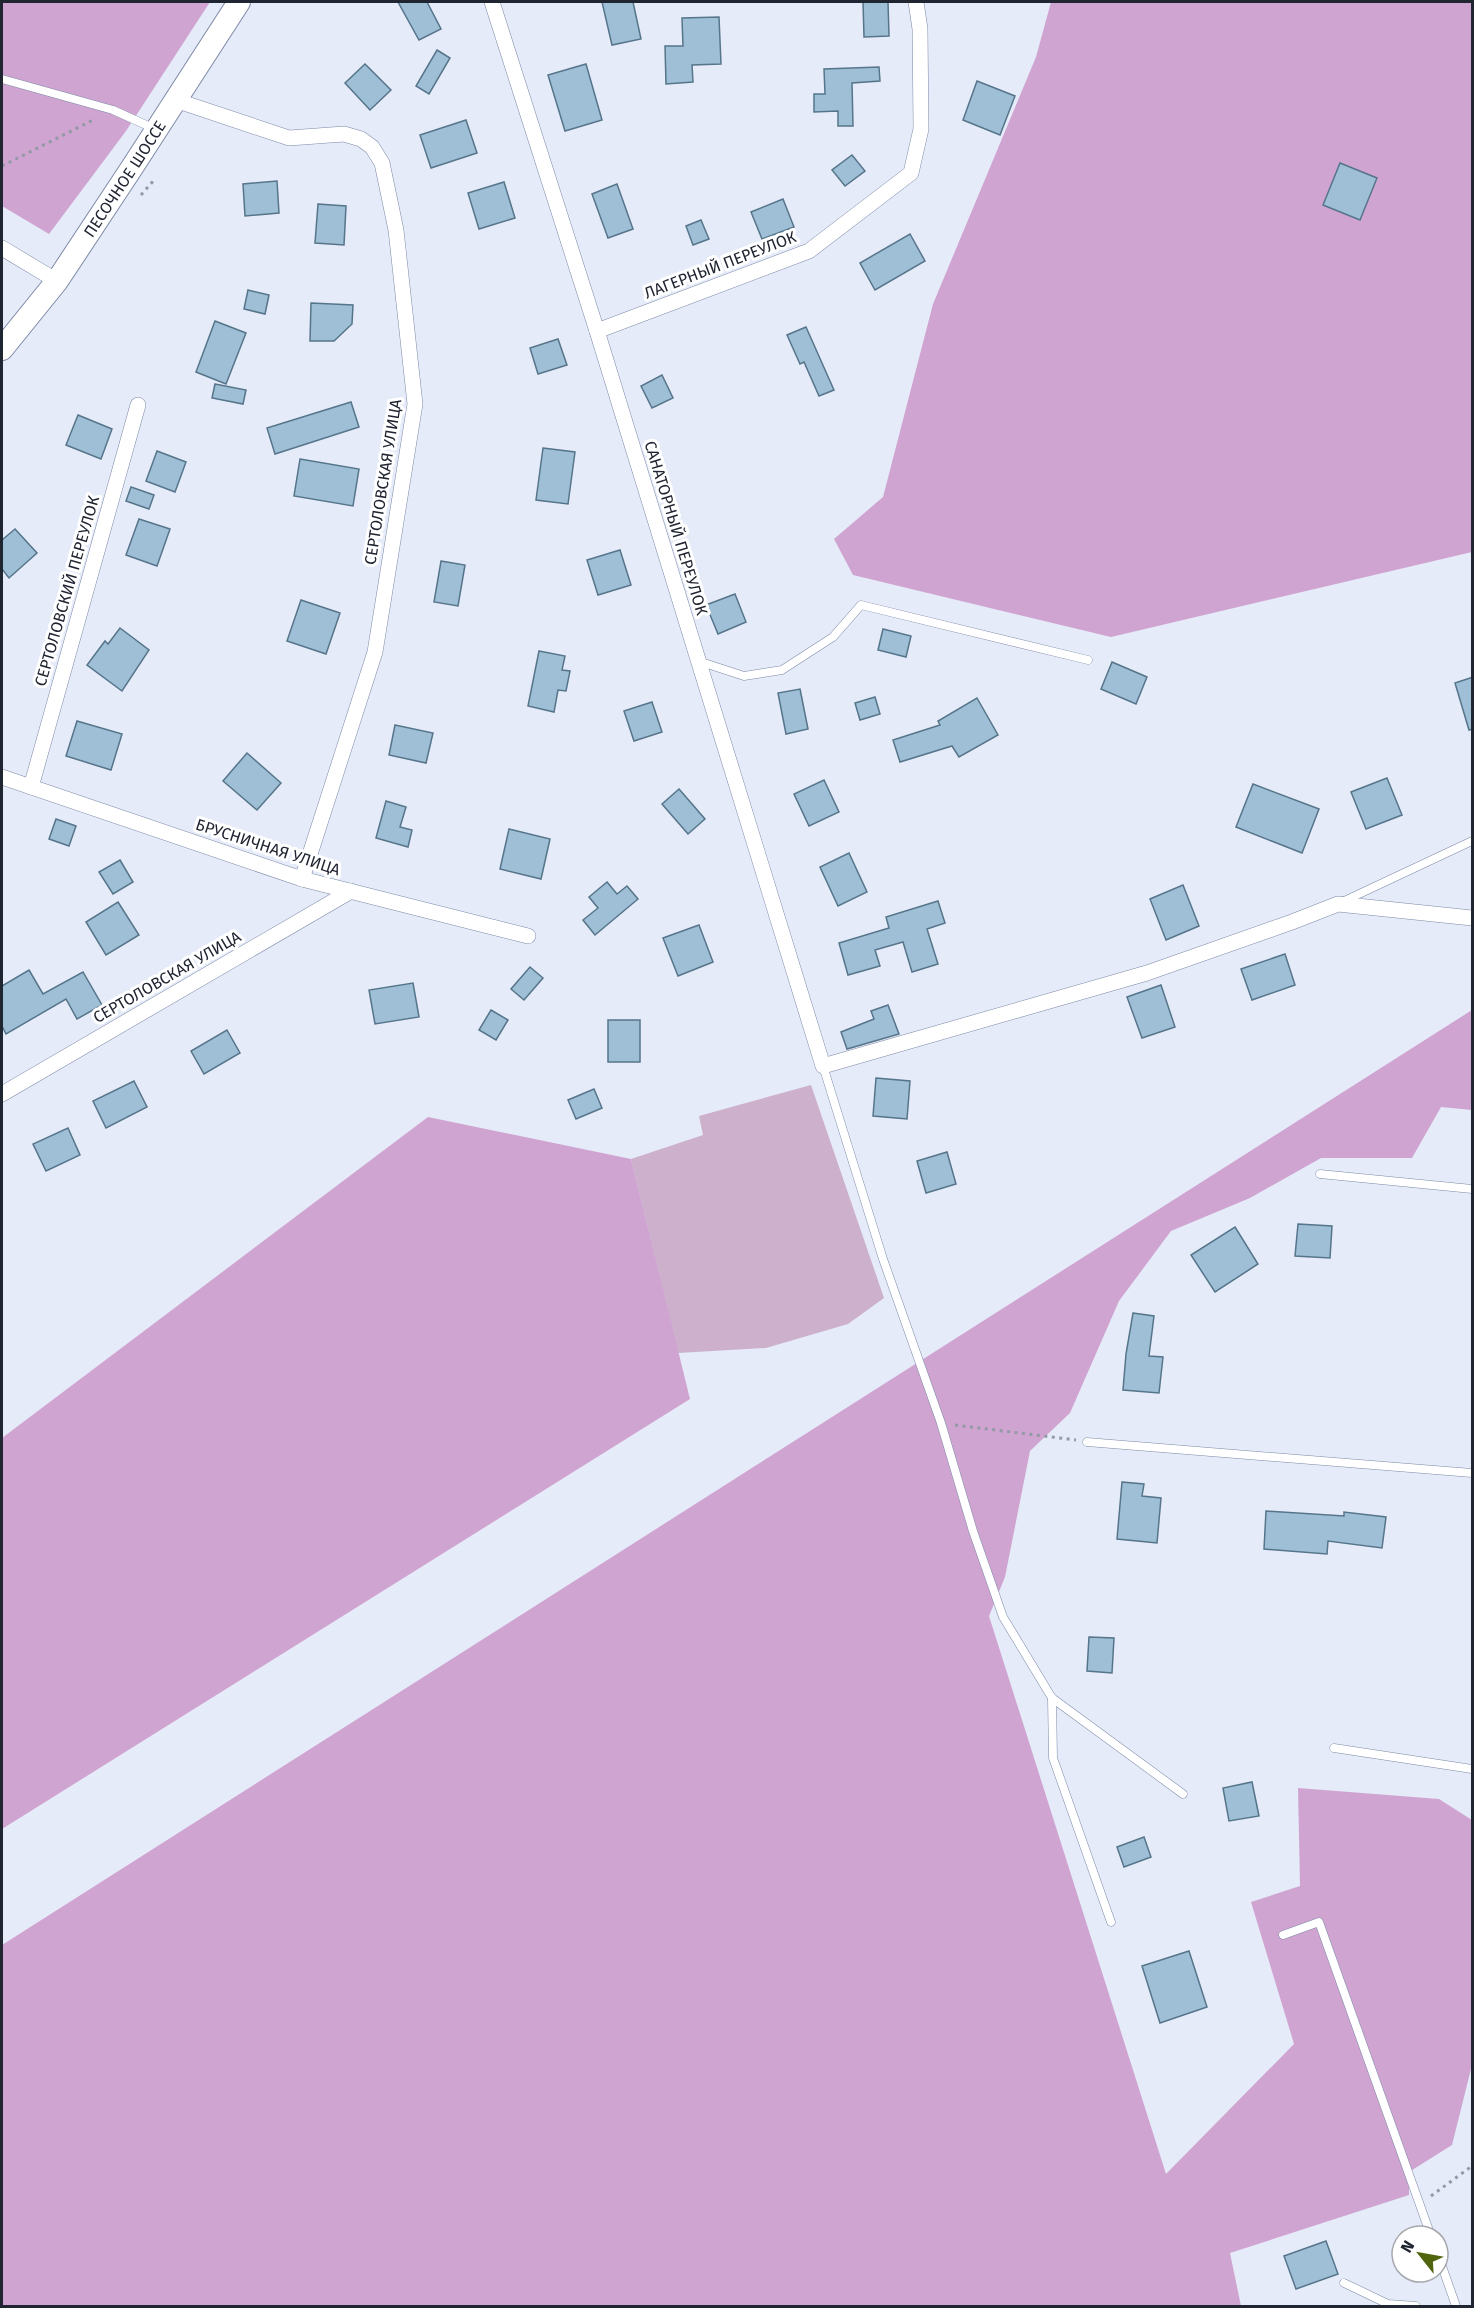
<svg xmlns="http://www.w3.org/2000/svg" width="1474" height="2308" font-family="'Fira Sans',sans-serif">
  <rect width="100%" height="100%" fill="#e5ebf9"/>
  <polygon fill="#ccb0cc" points="811,1085 884,1298 848,1324 766,1348 678,1353 631,1159 703,1135 699,1116"/>
  <g fill="#d0a4d1">
    <polygon points="2,2 210,2 126,131 49,234 2,206"/>
    <polygon points="1051,2 1472,2 1472,552 1111,637 853,575 834,539 883,497 933,304 1036,57"/>
    <polygon points="1472,1010 1472,1110 1441,1107 1412,1158 1321,1158 1250,1198 1171,1231 1119,1301 1070,1413 1030,1451 1005,1577 989,1616 1166,2174 1294,2044 1251,1902 1300,1886 1298,1788 1439,1799 1472,1820 1472,2065 1452,2145 1409,2172 1409,2195 1230,2253 1241,2306 2,2306 2,1945"/>
    <polygon points="428,1117 631,1159 690,1399 2,1829 2,1438"/>
  </g>
  <g fill="#9ebfd6" stroke="#56758a" stroke-width="1.5">
    <polygon points="398,2 427,2 441,29 419,40"/>
    <polygon points="602,2 633,2 641,39 612,45"/>
    <polygon points="863,2 888,2 889,36 864,37"/>
    <polygon points="719,17 721,64 692,65 693,82 666,84 665,46 683,46 682,18"/>
    <polygon points="437,50 450,58 429,94 416,86"/>
    <polygon points="365,64 391,90 370,110 345,83"/>
    <polygon points="586,64 602,120 565,131 548,75"/>
    <polygon points="879,67 880,81 852,83 853,126 838,126 838,111 814,112 814,94 825,94 824,69"/>
    <polygon points="977,81 1015,96 1000,135 963,120"/>
    <polygon points="466,120 477,153 431,168 420,135"/>
    <polygon points="852,155 865,171 845,186 832,170"/>
    <polygon points="1340,163 1377,178 1360,220 1323,205"/>
    <polygon points="277,181 279,213 245,216 243,184"/>
    <polygon points="504,182 515,218 479,229 468,193"/>
    <polygon points="617,184 633,229 608,238 592,194"/>
    <polygon points="783,199 794,227 762,239 751,212"/>
    <polygon points="318,204 346,206 344,245 315,243"/>
    <polygon points="701,220 709,239 693,245 686,226"/>
    <polygon points="910,234 925,261 875,290 860,263"/>
    <polygon points="248,290 269,295 265,314 244,309"/>
    <polygon points="311,303 353,305 352,324 334,341 310,341"/>
    <polygon points="215,321 246,333 226,384 196,372"/>
    <polygon points="806,327 834,390 819,396 804,362 800,364 787,335"/>
    <polygon points="558,339 567,365 538,374 530,348"/>
    <polygon points="662,375 673,398 652,408 641,386"/>
    <polygon points="215,384 246,390 243,404 212,398"/>
    <polygon points="351,402 359,427 275,454 267,428"/>
    <polygon points="78,415 112,429 101,459 66,445"/>
    <polygon points="543,448 575,452 568,504 536,500"/>
    <polygon points="157,451 186,462 175,492 146,481"/>
    <polygon points="300,459 359,469 353,506 294,496"/>
    <polygon points="131,487 154,495 149,509 126,501"/>
    <polygon points="139,519 170,529 157,566 126,555"/>
    <polygon points="15,529 37,553 9,578 2,569 2,540"/>
    <polygon points="620,550 631,585 598,595 587,560"/>
    <polygon points="441,561 465,565 458,606 434,602"/>
    <polygon points="735,594 746,622 718,634 706,605"/>
    <polygon points="301,600 340,613 326,654 287,641"/>
    <polygon points="120,628 149,650 122,691 87,665 105,641 108,644"/>
    <polygon points="883,629 911,636 906,657 878,650"/>
    <polygon points="539,651 565,656 562,670 570,671 566,691 558,690 554,712 528,706"/>
    <polygon points="1112,662 1147,677 1136,704 1101,689"/>
    <polygon points="1473,677 1473,729 1469,730 1455,683"/>
    <polygon points="800,689 808,729 786,734 778,693"/>
    <polygon points="875,697 880,714 860,720 855,703"/>
    <polygon points="977,698 998,735 959,757 952,746 900,762 893,740 940,725 938,721"/>
    <polygon points="652,702 662,732 634,741 624,711"/>
    <polygon points="77,721 122,734 111,770 66,756"/>
    <polygon points="395,725 433,733 426,763 389,755"/>
    <polygon points="247,753 281,783 257,810 223,781"/>
    <polygon points="1387,778 1402,815 1366,829 1351,792"/>
    <polygon points="824,780 839,812 809,826 794,794"/>
    <polygon points="1253,784 1319,809 1302,853 1236,827"/>
    <polygon points="679,789 705,819 688,834 662,804"/>
    <polygon points="386,801 406,807 400,827 412,830 408,847 376,838"/>
    <polygon points="56,819 76,826 69,846 49,839"/>
    <polygon points="509,829 550,839 541,879 500,869"/>
    <polygon points="849,853 867,892 838,906 820,867"/>
    <polygon points="120,860 133,882 113,894 99,872"/>
    <polygon points="607,882 617,894 627,886 638,899 595,935 583,920 598,908 589,897"/>
    <polygon points="1183,885 1199,926 1166,940 1150,899"/>
    <polygon points="938,901 945,923 927,929 938,964 912,972 903,942 875,950 880,966 848,975 839,943 889,928 886,917"/>
    <polygon points="118,902 139,935 106,955 86,922"/>
    <polygon points="699,925 713,962 678,976 663,938"/>
    <polygon points="1285,954 1295,985 1252,1000 1241,969"/>
    <polygon points="530,967 543,978 524,1000 511,989"/>
    <polygon points="29,970 43,994 83,972 102,1005 77,1019 66,999 6,1034 2,1026 2,986"/>
    <polygon points="413,983 419,1017 375,1024 369,990"/>
    <polygon points="1161,985 1175,1027 1142,1038 1127,997"/>
    <polygon points="888,1005 899,1034 847,1049 841,1032 874,1019 871,1011"/>
    <polygon points="491,1010 508,1020 496,1040 479,1030"/>
    <rect x="608" y="1020" width="32" height="42"/>
    <polygon points="227,1030 240,1053 204,1074 191,1051"/>
    <polygon points="876,1078 910,1081 907,1119 873,1116"/>
    <polygon points="134,1081 147,1107 106,1128 93,1101"/>
    <polygon points="594,1089 602,1108 576,1119 568,1100"/>
    <polygon points="68,1128 80,1155 46,1171 33,1144"/>
    <polygon points="947,1152 956,1184 926,1193 917,1161"/>
    <polygon points="1298,1224 1332,1226 1330,1258 1295,1256"/>
    <polygon points="1235,1227 1258,1264 1215,1292 1191,1255"/>
    <polygon points="1133,1313 1154,1316 1149,1356 1163,1357 1159,1393 1123,1390 1126,1354"/>
    <polygon points="1122,1482 1144,1484 1142,1496 1161,1498 1157,1543 1117,1539"/>
    <polygon points="1266,1511 1344,1516 1344,1512 1386,1517 1382,1548 1328,1541 1327,1554 1264,1549"/>
    <polygon points="1089,1637 1114,1638 1112,1673 1087,1671"/>
    <polygon points="1252,1782 1259,1816 1229,1821 1223,1788"/>
    <polygon points="1144,1837 1151,1857 1124,1867 1117,1847"/>
    <polygon points="1189,1951 1207,2007 1160,2023 1142,1966"/>
    <polygon points="1326,2241 1338,2274 1296,2289 1284,2256"/>
  </g>
  <g fill="none" stroke-linecap="round" stroke-linejoin="round">
    <defs>
      <g id="lane">
        <polyline points="2,79 113,110 155,129"/>
        <polyline points="698,661 744,676 782,670 833,637 861,605 1088,660"/>
        <polyline points="1342,902 1472,841"/>
        <polyline points="823,1066 883,1259 941,1423 973,1531 1003,1617 1052,1698 1183,1794"/>
        <polyline points="1320,1174 1472,1189"/>
        <polyline points="1087,1442 1472,1473"/>
        <polyline points="1052,1698 1053,1758 1111,1922"/>
        <polyline points="1334,1748 1472,1769"/>
        <polyline points="1283,1935 1319,1922 1431,2236"/>
        <polyline points="1438,2255 1456,2306"/>
        <polyline points="1344,2283 1388,2304 1416,2306"/>
      </g>
      <g id="street">
        <polyline points="492,2 597,331 823,1066 1147,973 1292,922 1338,904 1472,918"/>
        <polyline points="175,100 289,138 344,134 361,139 372,147 382,163 396,230 415,404 375,652 302,879"/>
        <polyline points="2,248 57,281"/>
        <polyline points="597,331 809,251 911,173 921,129 920,29 916,2"/>
        <polyline points="2,777 302,879 528,936"/>
        <polyline points="31,787 138,405"/>
        <polyline points="2,1094 351,891"/>
      </g>
      <g id="secondary">
        <path id="s1" d="M2,349l55,-68 76,-115 106,-164"/>
      </g>
    </defs>
    <use href="#lane" stroke="#7d89a7" stroke-width="9"/>
    <use href="#street" stroke="#7d89a7" stroke-width="16"/>
    <use href="#secondary" stroke="#7d89a7" stroke-width="24"/>
    <g stroke="#9499a7" stroke-width="3" stroke-dasharray="3 4.5" stroke-linecap="butt">
      <polyline points="2,166 95,119"/>
      <polyline points="141,195 155,179"/>
      <polyline points="955,1425 1076,1440"/>
      <polyline points="1431,2196 1472,2166"/>
    </g>
    <use href="#lane" stroke="#fff" stroke-width="8"/>
    <use href="#street" stroke="#fff" stroke-width="15"/>
    <use href="#secondary" stroke="#fff" stroke-width="22"/>
  </g>
  <g text-anchor="middle" dominant-baseline="central" stroke-width="6" stroke-linejoin="round" paint-order="stroke">
    <g font-size="16" fill="#202532" stroke="#fff">
      <text stroke="none"><textPath href="#s1" startOffset="210">ПЕСОЧНОЕ ШОССЕ</textPath></text>
      <text transform="translate(720 265) rotate(-21)">ЛАГЕРНЫЙ ПЕРЕУЛОК</text>
      <text transform="translate(383 482) rotate(-81)">СЕРТОЛОВСКАЯ УЛИЦА</text>
      <text transform="translate(676 528) rotate(73)">САНАТОРНЫЙ ПЕРЕУЛОК</text>
      <text transform="translate(67 591) rotate(-74)">СЕРТОЛОВСКИЙ ПЕРЕУЛОК</text>
      <text transform="translate(268 847) rotate(18)">БРУСНИЧНАЯ УЛИЦА</text>
      <text transform="translate(167 977) rotate(-30)">СЕРТОЛОВСКАЯ УЛИЦА</text>
    </g>
  </g>
  <rect width="1474" height="2308" fill="none" stroke="#202532" stroke-width="6"/>
  <g transform="translate(1420 2254) rotate(301)"><circle r="28" fill="#ffffff" stroke="#a6a8ad" stroke-width="1.5"/>
  <path d="M0-4.5L10 22L0 15L-10 22Z" fill="#50630d"/>
  <text y="-9" font-size="16" font-weight="bold" text-anchor="middle" fill="#202532">N</text>
  </g>
</svg>
